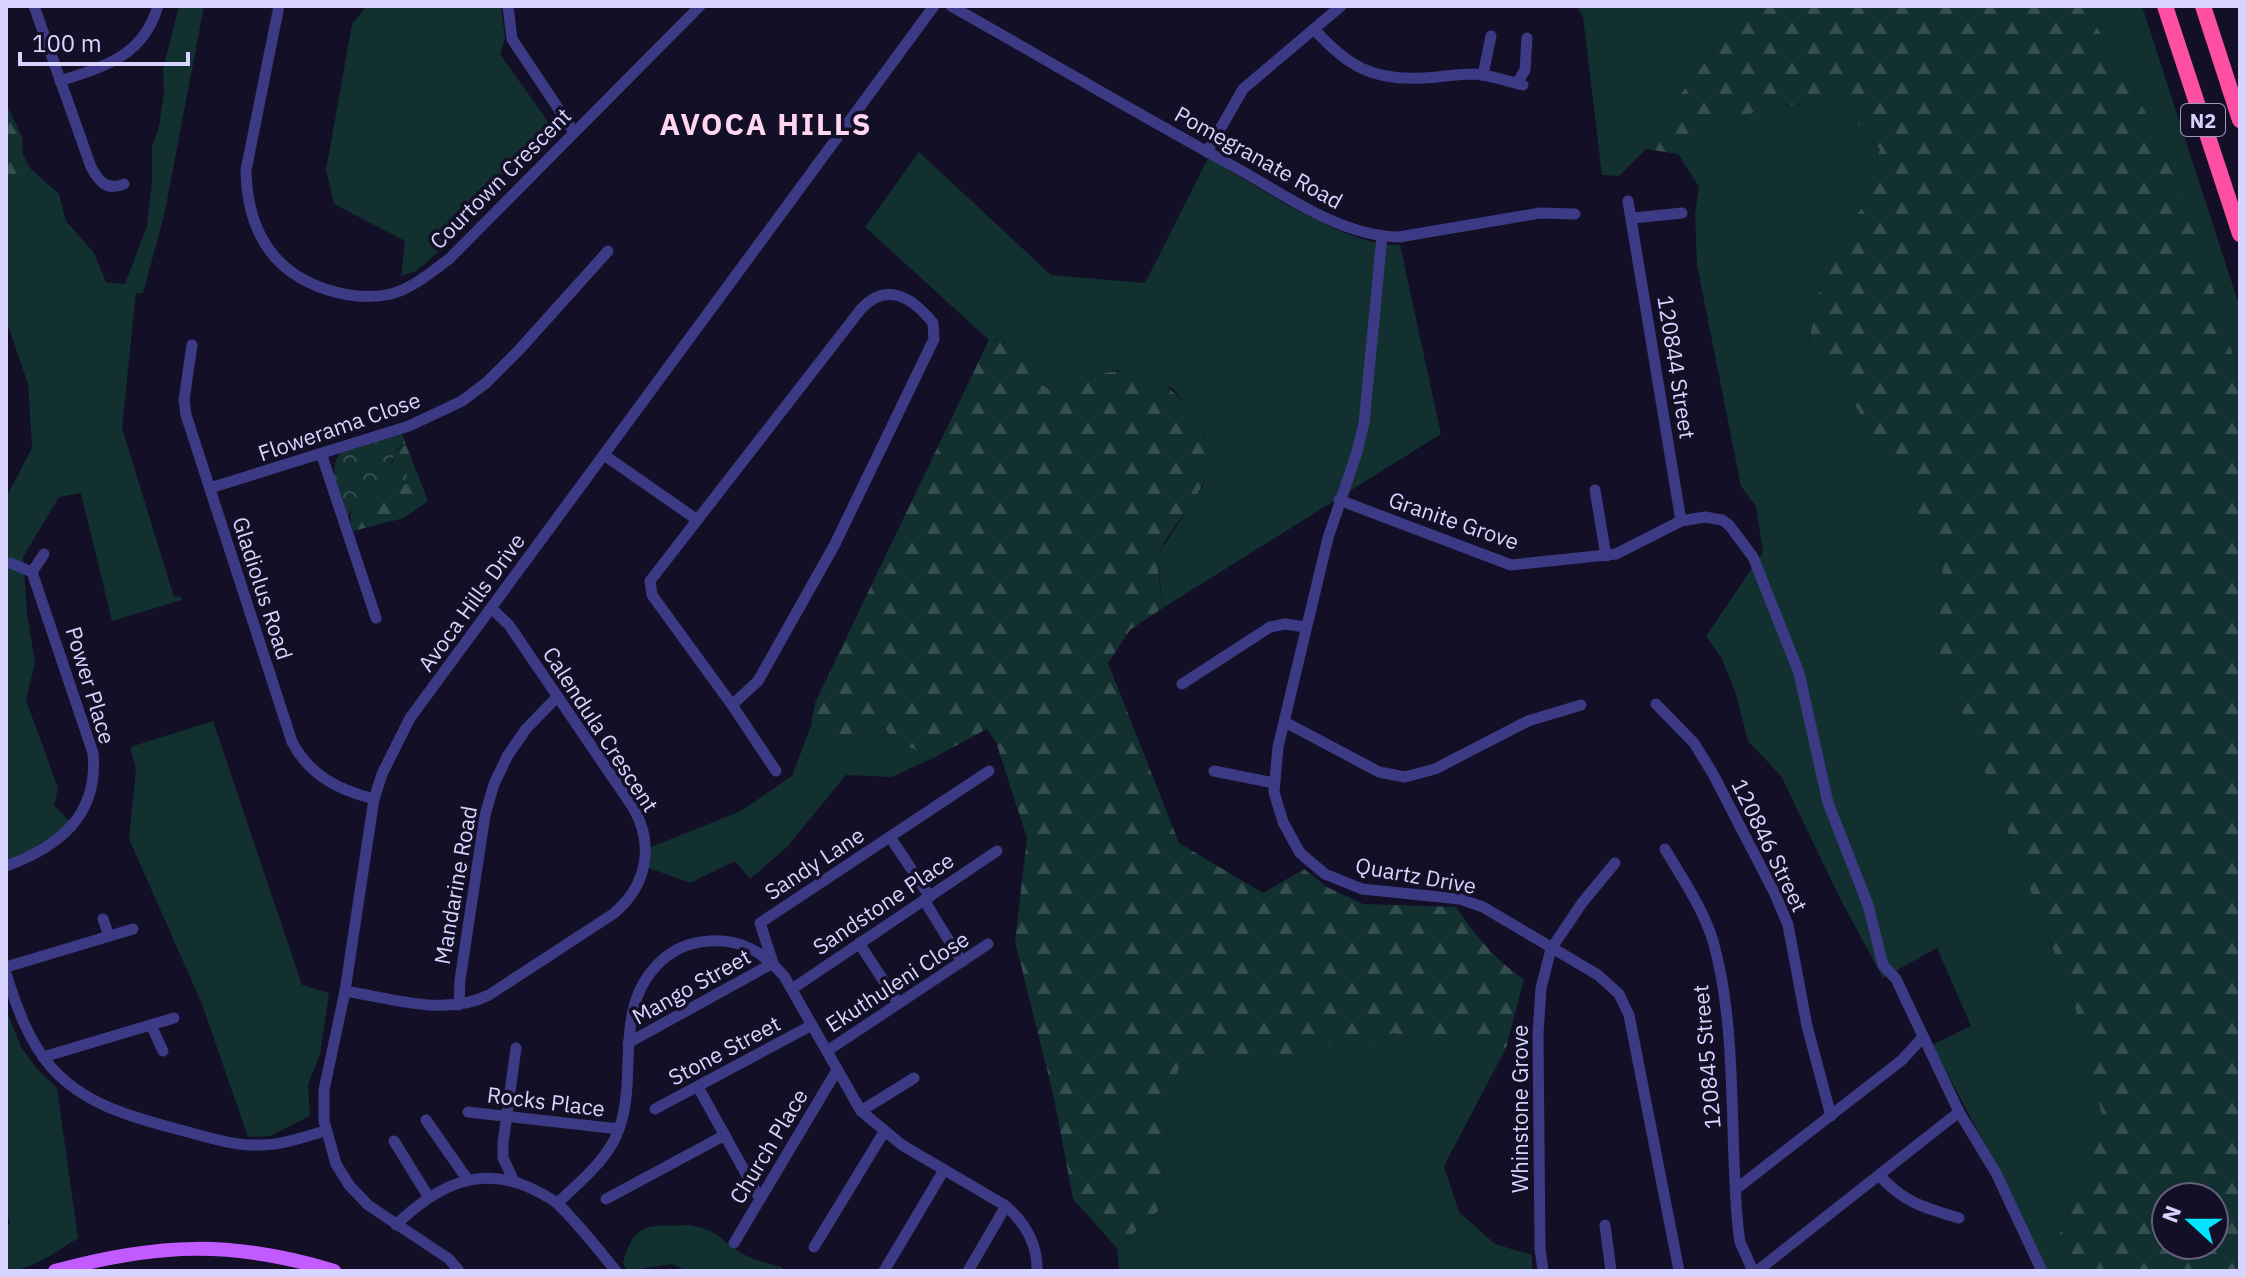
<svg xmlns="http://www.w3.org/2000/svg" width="2246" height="1277" font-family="'IBM Plex Sans',sans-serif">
  <defs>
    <pattern id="forest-firs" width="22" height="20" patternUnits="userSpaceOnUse" patternTransform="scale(2)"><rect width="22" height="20" fill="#12302f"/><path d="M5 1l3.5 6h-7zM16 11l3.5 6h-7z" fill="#344d4e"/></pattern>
    <pattern id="park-crowns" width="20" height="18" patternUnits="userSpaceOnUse" patternTransform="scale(2)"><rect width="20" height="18" fill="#12302f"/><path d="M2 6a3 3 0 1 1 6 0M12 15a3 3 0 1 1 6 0" fill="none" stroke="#344d4e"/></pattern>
  </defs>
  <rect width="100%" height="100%" fill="#130f26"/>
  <g fill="#12302f">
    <polygon points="179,6 204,6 164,216 143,293 136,293 122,428 174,597 180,596 182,600 112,621 81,493 59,497 23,557 27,613 35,663 26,700 58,788 54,805 71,823 54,839 6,863 6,498 32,448 28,384 6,320 6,208 31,169 59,194 66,221 94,253 106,282 125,284 147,226 152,181 152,147 159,126 164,92 163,69"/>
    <polygon points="367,6 501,6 505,39 500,54 551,126 460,217 451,241 416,271 401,276 405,241 334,204 326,170 352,24"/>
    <polygon points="1577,6 1739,6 1734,24 1671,107 1646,149 1619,176 1602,175 1583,17"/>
    <polygon points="2085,6 2142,6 2240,308 2240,378 2187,203 2150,120"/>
    <polygon points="1837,100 1880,149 1863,206 1825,260 1808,345 1844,388 1900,477 1943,561 1937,647 2075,1007 2105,1127 2058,1238 2087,1271 2043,1271 1991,1156 1932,1045 1971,1026 1937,948 1883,978 1842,902 1781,776 1748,741 1736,694 1722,659 1706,636 1763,552 1756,507 1741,486 1697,265 1695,214 1699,187 1678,154 1706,131 1765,108"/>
    <path d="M919,152l132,123 94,8 63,-125c50,28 137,89 192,87l41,189 -278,174 -6,-52 46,-70 3,-48 -18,-31 -15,-18 -33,-15 -23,-4 -21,5 -30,16h-11l-12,-5c-13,-35 -14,-44 -54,-46l-124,-113z"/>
    <polygon points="213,721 302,985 329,993 320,1055 308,1084 310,1116 270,1136 248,1137 202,1004 129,839 136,769 130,747"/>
    <polygon points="875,724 883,726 893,739 933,758 892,777 846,775 787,847 750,879 735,861 690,883 649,868 651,847 741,811 792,776 811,726 819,741 827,744"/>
    <path d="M6,1009l15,38 16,22 20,19 21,150c-21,13 -47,33 -72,33v-42l4,-6 -4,-13z"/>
    <polygon points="1394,1033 1426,1043 1458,1034 1506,1048 1444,1166 1459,1212 1495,1244 1532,1255 1532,1271 1119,1271 1117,1248 1158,1211 1173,1086 1180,1064 1212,1052 1258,1062 1280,1061 1344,1039 1366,1048"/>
    <path d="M690,1225c32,6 30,17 55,30 12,6 24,9 37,12l1,4h-96l-15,-7 -45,7 -4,-8c12,-44 27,-36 67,-38z"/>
  </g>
  <g fill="url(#forest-firs)" fill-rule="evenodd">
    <path d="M1739,6h346l65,114 37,83 53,175v893h-153l-29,-33 47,-111 -30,-120 -138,-360 6,-86 -43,-84 -56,-89 -36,-42 17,-86 38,-54 17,-57 -43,-49 -72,8 -59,23 -28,23 -32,-5 25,-42 63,-83zM2214,1197v48h-48v-48z"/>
    <polygon points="6,104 22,137 23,155 31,169 6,208"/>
    <path d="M989,340c40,2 41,11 54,46 27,12 33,-5 57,-12 46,-13 90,21 105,64 17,46 -29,77 -46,115 -4,10 3,42 4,55l-33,22 -22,33 71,180 84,50 41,-24 23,18 36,17 93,3c20,29 38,52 68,72l-18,69 -48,-14 -32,9 -32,-10 -28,15 -22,-9 -64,22 -22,1 -46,-10 -32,12 -7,22 -15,125 -41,37 -44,-49 -20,-106 -38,-152 12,-103 -31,-96 -9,-13 -54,29 -40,-19 -10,-13 -8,-2 -48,20 -8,-3 -8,-15 4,-23z"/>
    <path d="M406,445l22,56 -24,17 -51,13c-11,-34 16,-32 40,-45 2,-18 -8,-32 13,-41z"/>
  </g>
  <path fill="url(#park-crowns)" d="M402,434l4,11 -9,4 -6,13 4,7 14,7 -1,8 -15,2 -21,9 -3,7c-12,-2 -17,3 -21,15 -6,-19 -23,-48 -7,-64z"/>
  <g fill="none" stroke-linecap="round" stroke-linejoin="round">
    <g stroke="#3d3a85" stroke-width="11">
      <path d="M34,6l57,161c8,15 16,24 33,17"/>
      <path d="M279,6l-33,164c1,56 23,100 79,119 21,7 43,10 66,5 22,-6 40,-22 58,-35l251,-253"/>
      <polyline points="508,6 512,39 574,132"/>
      <path d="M951,6c94,53 187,108 282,160 51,28 106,70 166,71l141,-24 35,1"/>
      <path d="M1314,29c33,37 59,52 109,49 17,-1 34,-4 51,-4 17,1 32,7 49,11"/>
      <polyline points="1483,75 1491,36"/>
      <path d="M60,81c46,-15 83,-25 98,-75"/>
      <polyline points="1517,83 1525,70 1527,38"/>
      <polyline points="1207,152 1243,89 1341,6"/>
      <polyline points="1628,201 1681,521"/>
      <polyline points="1633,218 1682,213"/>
      <polyline points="1382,237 1364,423 1357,452 1328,538 1278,747 1274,792 1283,822 1300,853 1325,874 1362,889 1460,899 1483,907 1598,975 1619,994 1629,1015 1679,1271"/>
      <path d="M192,345l-8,55 2,15 106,327c18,34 47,48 82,57"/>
      <polyline points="604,455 696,519"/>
      <polyline points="322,456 376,618"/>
      <polyline points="210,488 409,426 462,401 486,383 519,350 608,251"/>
      <polyline points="1595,490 1606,556"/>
      <polyline points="1339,500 1511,565 1616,554 1681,521 1705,517 1722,520 1729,525 1753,557 1799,673 1828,803 1868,905 1883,965 1896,979 1959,1112 1996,1173 2042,1271"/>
      <polyline points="32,572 44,554"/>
      <polyline points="1182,684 1270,627 1285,624 1305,627"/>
      <polyline points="1656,704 1694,743 1713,774 1775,894 1788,925 1807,1026 1831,1116"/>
      <path d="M732,705l26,-24 77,-137 99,-205 -1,-16c-20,-25 -46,-42 -72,-14l-211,272 2,14 80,110 44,66"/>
      <polyline points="1285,722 1379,772 1405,777 1435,769 1528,721 1581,705"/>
      <polyline points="1214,771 1274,783"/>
      <polyline points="890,837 930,897"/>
      <path d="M1665,849c17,29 38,59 48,92 25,88 16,195 25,286l2,15 13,29"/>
      <path d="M6,866c53,-19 93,-51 87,-113l-61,-181 -22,-9"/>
      <polyline points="924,900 962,962"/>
      <polyline points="103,919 109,936"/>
      <polyline points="859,943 898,1003"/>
      <polyline points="6,967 133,929"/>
      <path d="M6,974c11,34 22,66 45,93 35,40 88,52 137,65 23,6 47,14 72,13 22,0 44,-8 65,-14"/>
      <polyline points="792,989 997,851"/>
      <path d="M345,991c46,7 100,26 144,4l124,-81c33,-27 42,-67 21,-105l-125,-184 -18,-17"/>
      <polyline points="459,1005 460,980 485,815 494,784 508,755 526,729 557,697"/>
      <polyline points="151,1025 163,1051"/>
      <polyline points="628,1043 773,963 760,923 989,771"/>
      <polyline points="827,1051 988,944"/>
      <polyline points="43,1057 174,1018"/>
      <polyline points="698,1087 760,1199"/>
      <polyline points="655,1109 812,1025"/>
      <polyline points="861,1111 914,1078"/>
      <polyline points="468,1112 619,1129"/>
      <polyline points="426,1120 467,1179"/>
      <polyline points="394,1141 428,1196"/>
      <path d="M1879,1175c25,28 46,33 80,43"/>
      <polyline points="514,1181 503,1158 503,1143 516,1048"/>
      <polyline points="1736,1189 1902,1060 1923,1037"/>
      <polyline points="606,1199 725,1135"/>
      <path d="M558,1203c21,-21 51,-44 61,-74 20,-55 -8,-121 42,-168 14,-13 30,-19 49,-20 32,-2 54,12 74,35l77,135 41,34 104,61c19,17 32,38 31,65"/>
      <path d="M396,1225c37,-36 80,-61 132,-38 11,5 24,11 32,19 20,20 38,43 56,65"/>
      <polyline points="1605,1225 1611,1271"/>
      <polyline points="734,1243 837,1070"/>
      <polyline points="814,1247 884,1132"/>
      <polyline points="459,1271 449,1259 368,1205 349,1185 336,1164 324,1121 324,1090 345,991 374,799 382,774 410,718 934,6"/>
      <polyline points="884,1271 944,1170"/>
      <polyline points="968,1271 1006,1206"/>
      <polyline points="1543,1271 1540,1248 1538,1034 1541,988 1551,949 1582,903 1615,863"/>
      <polyline points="1757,1271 1959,1112"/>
    </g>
    <path stroke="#c25bff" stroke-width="14" d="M55,1271c102,-28 178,-31 279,0"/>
    <g stroke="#ff4fa3" stroke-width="16">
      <polyline points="2165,6 2240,234"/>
      <polyline points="2203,6 2240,120"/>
    </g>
  </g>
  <g text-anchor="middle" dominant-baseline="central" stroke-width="7" stroke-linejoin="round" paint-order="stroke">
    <rect fill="#130f26" stroke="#9e99be" stroke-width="2" x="2181" y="104" width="44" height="32" rx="6"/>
    <g font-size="20" font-weight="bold" fill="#d9d4ff">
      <text x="2203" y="120">N2</text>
    </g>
    <g font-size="22" fill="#d9d4ff" stroke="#130f26">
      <text transform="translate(1259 157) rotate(29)">Pomegranate Road</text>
      <text transform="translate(500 178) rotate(-45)">Courtown Crescent</text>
      <text transform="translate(1677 367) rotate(81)">120844 Street</text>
      <text transform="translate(339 426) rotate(-19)">Flowerama Close</text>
      <text transform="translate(1454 520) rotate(19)">Granite Grove</text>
      <text transform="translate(263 588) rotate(72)">Gladiolus Road</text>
      <text transform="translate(471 602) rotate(-54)">Avoca Hills Drive</text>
      <text transform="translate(91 685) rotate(73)">Power Place</text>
      <text transform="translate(601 729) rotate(57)">Calendula Crescent</text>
      <text transform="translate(1770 845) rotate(64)">120846 Street</text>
      <text transform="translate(814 863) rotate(-33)">Sandy Lane</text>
      <text transform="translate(1416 875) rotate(10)">Quartz Drive</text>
      <text transform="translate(455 885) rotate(-80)">Mandarine Road</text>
      <text transform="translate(883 903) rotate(-34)">Sandstone Place</text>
      <text transform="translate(897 981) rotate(-33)">Ekuthuleni Close</text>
      <text transform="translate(691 986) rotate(-29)">Mango Street</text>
      <text transform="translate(724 1050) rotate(-28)">Stone Street</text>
      <text transform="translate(1706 1057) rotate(-95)">120845 Street</text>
      <text transform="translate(546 1101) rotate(7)">Rocks Place</text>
      <text transform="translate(1519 1109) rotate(-90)">Whinstone Grove</text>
      <text transform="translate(768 1146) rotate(-59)">Church Place</text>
    </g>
    <g font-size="30" font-weight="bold" letter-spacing="2" fill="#ffd6f0" stroke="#130f26">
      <text x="766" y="123">AVOCA HILLS</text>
    </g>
  </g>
  <rect width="2246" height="1277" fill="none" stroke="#d9d4ff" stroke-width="16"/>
  <g transform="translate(2190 1221) rotate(291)"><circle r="38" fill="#130f26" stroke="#625e7d" stroke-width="2"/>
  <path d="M0-6L14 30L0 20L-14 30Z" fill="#00e5ff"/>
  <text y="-12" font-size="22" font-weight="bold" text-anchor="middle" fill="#d9d4ff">N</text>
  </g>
  <path d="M20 52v12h168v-12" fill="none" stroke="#d9d4ff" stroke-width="4"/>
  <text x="32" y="52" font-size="24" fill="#d9d4ff" stroke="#130f26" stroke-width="6" paint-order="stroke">100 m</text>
</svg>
